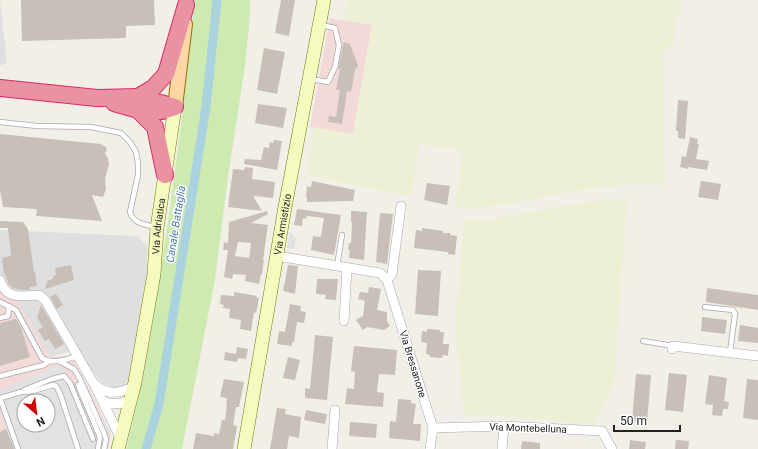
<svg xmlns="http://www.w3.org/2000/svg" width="758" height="449" font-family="Roboto,sans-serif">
  <rect width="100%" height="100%" fill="#f2efe9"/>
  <g fill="#e0dfdf">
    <polygon points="0,0 7,63 1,65 0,65"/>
    <polygon points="0,230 138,236 147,247 147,272 129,378 122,389 107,389 75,350 50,357 9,288 0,285"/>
  </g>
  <g fill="#f2dad9" fill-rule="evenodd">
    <polygon points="330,18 372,25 353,135 310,127"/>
    <path d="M0,285l10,3 40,69 22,-1 25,48 14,31 -3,14h-108zM24,401h24v24h-24z"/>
  </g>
  <g fill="#eef0d5">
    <polygon points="349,0 682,0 672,43 663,55 665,184 626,184 573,191 510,204 467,209 455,208 462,151 419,144 412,195 398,194 306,175 314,127 353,134 372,25 342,20"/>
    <polygon points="627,199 614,384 595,425 531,418 464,415 455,330 464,220 486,220 587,202"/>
  </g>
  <path fill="#cdebb0" d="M194,0h56v16l-5,50 -17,111 -13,103 -33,169h-56c21,-79 32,-161 44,-241 9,-69 19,-138 24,-208z"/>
  <g fill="#e2e2e2" fill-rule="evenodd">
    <polygon points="290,232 296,239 294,249 287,248"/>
    <path d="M59,365l52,66 -6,18h-92l-13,-41v-18zM24,401h24v24h-24z"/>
  </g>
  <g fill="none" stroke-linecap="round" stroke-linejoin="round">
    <polyline stroke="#aad3df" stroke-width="9" points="146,449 159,404 206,107 217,0"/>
  </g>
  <g fill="#c7bfb8" fill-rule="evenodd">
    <polygon points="21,0 154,0 155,25 126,26 126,38 22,41"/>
    <polygon points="281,0 295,0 289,36 275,33"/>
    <polygon points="344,42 350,44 358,66 355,70 351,92 347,91 342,124 328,122 329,116 336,117 340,90 336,90 340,69 338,69 343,45"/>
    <polygon points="264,48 285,52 277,94 257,90"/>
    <polygon points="678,100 688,101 685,139 678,138 678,131 676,131"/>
    <polygon points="258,104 287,108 283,128 255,123"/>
    <polygon points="0,134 101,144 107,148 105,154 108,158 109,165 105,178 106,189 103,197 92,195 102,221 36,216 37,209 3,207 0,190"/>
    <polygon points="690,137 698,139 697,144 699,144 696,159 709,161 707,170 688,167 688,169 680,167 682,156 686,157"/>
    <polygon points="274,140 282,141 277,170 244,164 245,159 261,160 264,147 269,148 270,142 273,143"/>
    <polygon points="245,167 253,168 252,179 275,182 273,198 253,196 262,211 228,207 233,169 244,170"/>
    <polygon points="312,181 355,190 353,201 307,202 307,197 306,197 307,186 311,187"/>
    <polygon points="701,181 721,184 718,200 698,197"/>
    <polygon points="427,183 450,186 447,205 424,200"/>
    <polygon points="297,209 341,215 334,255 311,250 313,236 319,237 321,236 324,218 308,216 306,217 306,219 303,218 302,226 294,225"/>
    <path d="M267,211l1,3 -17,9 17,2 -5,35h1l-2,14h-1l-2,10 -14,-3 1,-6 -13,-1 -1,5 -8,-2 4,-27h-5l1,-8 4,1 1,-21zM238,242l13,1 -2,15 -14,-2z"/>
    <polygon points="351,211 367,212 364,260 349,258 350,250 348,250 349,243 351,243 352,223 351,222"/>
    <polygon points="380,213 393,214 387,264 376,262"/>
    <polygon points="0,221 23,222 28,229 34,272 35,272 37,286 30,287 30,290 21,290 13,288 9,285 5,274 4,274 2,258 11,256 8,228 0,228"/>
    <polygon points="422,228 443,231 443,233 450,233 450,235 457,236 455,255 448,254 448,252 414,248 416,230 422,231"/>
    <polygon points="71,265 74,280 45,289 47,281 53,279 53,276 56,275 55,268"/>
    <polygon points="288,265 298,266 295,294 283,291"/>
    <polygon points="418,270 441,271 438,316 415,314"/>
    <polygon points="317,279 338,279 336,300 325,299 326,295 316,294"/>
    <polygon points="369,287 381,289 377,310 387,312 387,321 390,326 384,330 367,327 363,330 356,320 363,316 365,301 358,299 360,292 368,293"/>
    <polygon points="707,288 758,295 758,310 706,302"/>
    <polygon points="234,292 257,296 256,298 259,298 256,313 254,312 251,331 240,329 241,320 229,318 230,309 223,308 224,305 220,304 221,295 234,296"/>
    <polygon points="56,294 63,305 57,309 50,297"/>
    <polygon points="290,304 301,306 300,311 306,312 304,323 297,322 294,342 292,342 292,346 277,344 279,331 285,332"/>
    <polygon points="41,305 64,344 55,349 49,339 45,341 38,330 43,327 37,318"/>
    <polygon points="702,317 727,320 725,334 701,331"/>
    <polygon points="16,319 21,327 30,357 0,366 0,323"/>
    <polygon points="740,325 758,328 758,343 738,341"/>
    <polygon points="427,329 440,330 440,332 444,332 443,344 449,344 448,356 443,355 442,358 430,357 430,355 426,354 427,343 421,342 422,331 427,332"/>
    <polygon points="315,335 333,337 327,400 305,398 305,388 310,389"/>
    <polygon points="354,346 397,350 395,375 379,374 377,392 384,393 383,407 345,404 347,388 354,389 355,372 351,371"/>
    <polygon points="237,347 248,349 246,359 238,358 237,362 224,360 225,352 236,354"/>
    <polygon points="288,357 300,360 295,380 283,378"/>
    <polygon points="669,373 687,375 683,412 665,410"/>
    <polygon points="636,374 651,375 647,422 632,421"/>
    <polygon points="709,375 727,378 724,401 729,402 728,409 723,409 722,416 712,415 713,405 705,404"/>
    <polygon points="224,379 244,382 239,407 236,407 233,425 237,426 233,449 193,449 196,433 214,436 214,433 219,434 222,420 225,420 227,405 226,405 227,398 220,397"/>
    <polygon points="747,379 758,380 758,420 743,418"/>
    <polygon points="398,399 411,400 411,403 416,404 413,424 421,424 420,441 389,438 390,421 396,422"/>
    <polygon points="277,408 286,409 285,414 301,417 299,438 289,436 287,449 270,449"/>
    <polygon points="306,410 327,414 325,424 304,420"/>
    <polygon points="350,422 377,424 376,438 349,436"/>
    <polygon points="6,429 14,448 14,449 0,449 0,432"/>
    <polygon points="630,440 646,442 645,449 629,449"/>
    <polygon points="676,440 689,441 688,449 675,449"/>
    <polygon points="522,441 540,443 540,449 521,449"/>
  </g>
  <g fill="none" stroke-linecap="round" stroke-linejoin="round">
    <defs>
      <g id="lane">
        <polyline points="311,79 328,82 335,67 339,45 335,28 321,25"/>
        <path d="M0,122l37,4 54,1 30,6 9,9 6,10 2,11v12l-8,37c4,12 14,12 25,15"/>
        <polyline points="337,266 342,235"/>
        <path d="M0,302l16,8 26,48c11,7 25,1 36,-2"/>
        <polyline points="705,307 733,310 735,314 730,352"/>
        <polyline points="0,318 8,316 9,306"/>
        <polyline points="643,341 673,346"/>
        <polyline points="59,361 74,369 80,379 104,433 106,439 104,449"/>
        <polyline points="0,376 44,365 49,361"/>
        <polyline points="78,385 100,437 98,449"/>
        <polyline points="24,390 52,379 64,376 70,383 93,439"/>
        <polyline points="18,449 0,398 21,392 33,391 53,385 56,386 60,393 78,449"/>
      </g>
      <g id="street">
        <polyline points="277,256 380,273 387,280 433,428 430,449"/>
        <path d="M0,280c6,20 22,16 39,15l6,5 49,84 27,55"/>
        <polyline points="387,280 392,274 401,206"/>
        <polyline points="344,321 347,268"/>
        <polyline points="672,349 673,346 758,356"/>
        <path d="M95,385c15,11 23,8 39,2"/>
        <path d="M103,401c9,5 18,3 28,-1"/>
        <polyline points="433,428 504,426 602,431 612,449"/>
        <polyline points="332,449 335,410"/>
        <polyline points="502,449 504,426"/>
      </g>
      <g id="secondary">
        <path id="s1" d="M118,449l17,-67 19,-108 3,-46 18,-121"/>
        <path id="s2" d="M244,449l41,-242 39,-207"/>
      </g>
      <polyline id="primary" points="175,107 185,24"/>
      <g id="highway">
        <polyline points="0,88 97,98 138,97 175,107"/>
        <polyline points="138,97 153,88 166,74 186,5"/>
        <path d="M114,103c21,6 37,13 58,5"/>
        <polyline points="137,109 155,127 165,175"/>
      </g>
    </defs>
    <use href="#lane" stroke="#a9a9a9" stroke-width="6"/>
    <use href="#street" stroke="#a9a9a9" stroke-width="10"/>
    <use href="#secondary" stroke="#707d05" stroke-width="14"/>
    <use href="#primary" stroke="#a06b00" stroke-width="16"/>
    <use href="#highway" stroke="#dc2a67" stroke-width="18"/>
    <use href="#lane" stroke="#fff" stroke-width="4.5"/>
    <use href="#street" stroke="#fff" stroke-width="9"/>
    <use href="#secondary" stroke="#f7fabf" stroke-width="13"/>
    <use href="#primary" stroke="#fcd6a4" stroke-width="14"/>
    <use href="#highway" stroke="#e892a2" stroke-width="16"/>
  </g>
  <g text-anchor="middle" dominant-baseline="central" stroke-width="3" stroke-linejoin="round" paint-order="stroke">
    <g font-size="10" fill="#222" stroke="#fff">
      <text stroke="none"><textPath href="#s2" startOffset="228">Via Armistizio</textPath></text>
      <text stroke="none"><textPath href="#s1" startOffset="227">Via Adriatica</textPath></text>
      <text transform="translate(413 364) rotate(73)">Via Bressanone</text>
      <text transform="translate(528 428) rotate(2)">Via Montebelluna</text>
    </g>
    <g font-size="11" font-style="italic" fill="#4a7aab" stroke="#fff">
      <text transform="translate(176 224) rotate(-81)">Canale Battaglia</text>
    </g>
  </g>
  <g transform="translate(36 413) rotate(152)"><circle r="19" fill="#ffffff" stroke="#a7a7a7"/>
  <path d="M0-3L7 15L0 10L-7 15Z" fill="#d40000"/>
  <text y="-6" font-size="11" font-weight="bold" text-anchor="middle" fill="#222222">N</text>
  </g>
  <path d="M614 425v6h66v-6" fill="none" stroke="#222222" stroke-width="2"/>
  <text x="620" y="425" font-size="12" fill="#222222" stroke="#ffffff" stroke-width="3" paint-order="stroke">50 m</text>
</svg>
